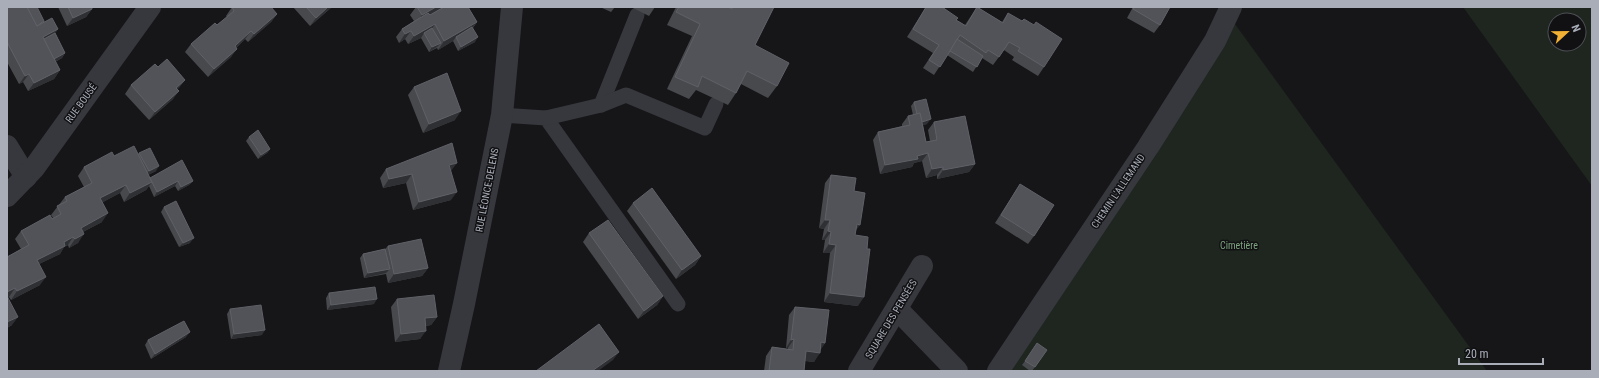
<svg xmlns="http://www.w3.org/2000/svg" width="1599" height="378" font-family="'Roboto Condensed',sans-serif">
  <rect width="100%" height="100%" fill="#161618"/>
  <g fill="#1e261f" fill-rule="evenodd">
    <path d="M1463,7h129v179zM1555,20h24v24h-24z"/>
    <polygon points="1235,24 1487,371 1002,371"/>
  </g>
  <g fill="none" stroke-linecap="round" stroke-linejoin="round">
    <g stroke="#37383d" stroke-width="15">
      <polyline points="601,105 637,15"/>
      <polyline points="502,115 546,118 678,304"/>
      <polyline points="546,118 601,105 626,95 705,128 716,104"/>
    </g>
    <g stroke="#37383d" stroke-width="22">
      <polyline points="7,146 26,177"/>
      <polyline points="7,196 34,168 150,7"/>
      <polyline points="897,309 957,371"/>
      <polyline points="449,371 464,304 502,115 512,7"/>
      <polyline points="859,371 922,266"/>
      <polyline points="998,371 1148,147 1215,41 1231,7"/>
    </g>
  </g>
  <g fill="#47494d">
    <polygon points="7,7 44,21 58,29 55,33 65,53 62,58 55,62 60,70 54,79 28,91 23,82 19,84 7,62"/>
    <polygon points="58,7 92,7 92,9 86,17 67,26"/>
    <polygon points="232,7 277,14 271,22 248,42 245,39 236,48 231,57 208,77 185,52 191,44 217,25 227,17 226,16"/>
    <polygon points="293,7 332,7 310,26"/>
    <polygon points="416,7 444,7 477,22 473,28 475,42 458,51 453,41 438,50 437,48 429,52 421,38 408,44 405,39 399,43 396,37 402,29 414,21 410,15"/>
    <polygon points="600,7 615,7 611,12"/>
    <polygon points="631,7 655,7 649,16"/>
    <polygon points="676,7 728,7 729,8 730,7 774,7 755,45 777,86 768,98 741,84 736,93 728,105 696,90 689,99 667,89 692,36 667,25"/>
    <polygon points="926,7 942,7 956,20 965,25 977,7 1002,22 1008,13 1044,67 1038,76 1012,60 1014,57 1004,50 993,65 982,58 973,72 947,55 934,75 923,68 933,53 907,37"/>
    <polygon points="1133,7 1170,7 1160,25 1154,33 1127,18"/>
    <polygon points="158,67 185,80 177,89 173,99 149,120 125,94 131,85"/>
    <polygon points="414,87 455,120 423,133 408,95"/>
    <polygon points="914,102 927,124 923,125 926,142 930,141 928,130 934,122 975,164 969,172 937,179 937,175 926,178 922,161 914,163 912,167 880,174 873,140 878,132 902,126 902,124 908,116 913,115 911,106"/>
    <polygon points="249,137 270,149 267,153 258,159 246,141"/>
    <polygon points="139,153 156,171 148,175 150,178 193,181 189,185 178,191 175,186 154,197 149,186 146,190 124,202 120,193 103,202 102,222 83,232 78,243 69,248 68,245 64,247 60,254 39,264 40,285 11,300 9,297 8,297 12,325 7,328 7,257 21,249 15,239 21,231 53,218 51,215 65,197 84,187 78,176 84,167 114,156 138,154"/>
    <polygon points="386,169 451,171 451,200 413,210 406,183 383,188 380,178"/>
    <polygon points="831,175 854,191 856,230 855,235 858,306 824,302 830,253 823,253 825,240 822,240 824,229 819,228 825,183"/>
    <polygon points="1020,184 1034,236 1028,244 995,223"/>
    <polygon points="633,203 701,256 695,265 676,279 627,211"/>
    <polygon points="164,207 190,243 179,247 161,212"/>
    <polygon points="589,233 663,296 657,305 638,319 583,242"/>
    <polygon points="388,246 428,268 422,276 388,283 386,274 364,278 360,258 363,254 385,249"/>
    <polygon points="329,293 374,304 327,310 326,298"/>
    <polygon points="397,299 437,317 431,325 426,326 420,339 395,342 391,307"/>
    <polygon points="795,307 825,343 820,350 814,362 805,361 804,371 764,371 766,356 772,347 788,349 788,348 786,348 789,315"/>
    <polygon points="230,309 262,335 231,339 227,314"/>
    <polygon points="186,337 151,359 145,345 148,340"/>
    <polygon points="1047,350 1032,371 1030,371 1022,365 1025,361"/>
  </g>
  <g fill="#2f3033">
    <polygon points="328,7 332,7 310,26 316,18"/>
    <polygon points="436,7 444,7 416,24 422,15"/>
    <polygon points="92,9 86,17 67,26 73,18"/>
    <polygon points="277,14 271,22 248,42 254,34"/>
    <polygon points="477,22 471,30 456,37 453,41 438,50 444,41"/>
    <polygon points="435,24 429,33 424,33 421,38 408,44 414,36"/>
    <polygon points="58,29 52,37 41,43 43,37"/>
    <polygon points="251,31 245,39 229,54 235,46"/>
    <polygon points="411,31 405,39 399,43 405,34"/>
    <polygon points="478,37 475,42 458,51 461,47"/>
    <polygon points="441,43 437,47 429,52 432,47"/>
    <polygon points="237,49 231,57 208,77 214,69"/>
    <polygon points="65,53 62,58 47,66 50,61"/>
    <polygon points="60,70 54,79 28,91 34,83"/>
    <polygon points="29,74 23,82 19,84 25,76"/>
    <polygon points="185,80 179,88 170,96 176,88"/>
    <polygon points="179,91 173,99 149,120 155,112"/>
    <polygon points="461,111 455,120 423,133 429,124"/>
    <polygon points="931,119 927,124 915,127 919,122"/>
    <polygon points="270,149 267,153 258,159 261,155"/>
    <polygon points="928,153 922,161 914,163 912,167 880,174 885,165"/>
    <polygon points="457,163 451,171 449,165"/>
    <polygon points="975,164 969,172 937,179 943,170"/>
    <polygon points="159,166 156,171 146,176 149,171"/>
    <polygon points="943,167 937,175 926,178 932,169"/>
    <polygon points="412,174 406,183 383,188 389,179"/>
    <polygon points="178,181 175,186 154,197 157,192"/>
    <polygon points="193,181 189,185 178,191 181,187"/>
    <polygon points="152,182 146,190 124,202 130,193"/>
    <polygon points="126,185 120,193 94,207 100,198"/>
    <polygon points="457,192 451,200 413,210 419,202"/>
    <polygon points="108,213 102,222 75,236 81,228"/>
    <polygon points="825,220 830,220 824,229 819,228"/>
    <polygon points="857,224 860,225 854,233"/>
    <polygon points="828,231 831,232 825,240 822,240"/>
    <polygon points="84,234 78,243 69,248 75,239"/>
    <polygon points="73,237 68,245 64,247 60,254 31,268 37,260"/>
    <polygon points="194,238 190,243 179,247 183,243"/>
    <polygon points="829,244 836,245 830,253 823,253"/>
    <polygon points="701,256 695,265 676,279 682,270"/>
    <polygon points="428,268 422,276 388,283 394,274"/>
    <polygon points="390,269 386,273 364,278 368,273"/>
    <polygon points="46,277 40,285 11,300 17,291"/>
    <polygon points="15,288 9,297 7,298 7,292"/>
    <polygon points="830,293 864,297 858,306 824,302"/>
    <polygon points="663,296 657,305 638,319 644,311"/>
    <polygon points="377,299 374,304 327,310 331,305"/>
    <polygon points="18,317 12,325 7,328 7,322"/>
    <polygon points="437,317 431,325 419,327 425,318"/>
    <polygon points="265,330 262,335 231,339 234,334"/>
    <polygon points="426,331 420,339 395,342 401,334"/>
    <polygon points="190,332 186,337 151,359 155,354"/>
    <polygon points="794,339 788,348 786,348 791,340"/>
    <polygon points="821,342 825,343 820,351"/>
    <polygon points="806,351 820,353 814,362 800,360"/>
    <polygon points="619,352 613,360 598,371 592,371"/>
  </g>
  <g fill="#525359" stroke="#5f6168">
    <polygon points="7,7 27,7 37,26 52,18 58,29 43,37 60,70 34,83 29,74 25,76 7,42"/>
    <polygon points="27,7 37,7 44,21 37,26"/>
    <polygon points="68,7 92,7 92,9 73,18"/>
    <polygon points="232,7 271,7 277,14 254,34 251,31 235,46 237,49 214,69 191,44 215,23 217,25 234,11"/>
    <polygon points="306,7 328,7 316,18"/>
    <polygon points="417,7 436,7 422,15"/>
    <polygon points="444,7 468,7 477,22 444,41 435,24 414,36 411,31 405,34 402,29 428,13 430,15"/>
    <polygon points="679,7 728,7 732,9 732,7 774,7 755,45 789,63 777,86 747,71 736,93 702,76 698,87 675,77 700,24 676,12"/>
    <polygon points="926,7 942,7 958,18 956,20 966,26 977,7 1003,23 1008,13 1022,21 1024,19 1034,25 1036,22 1062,39 1044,67 1018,51 1020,48 1009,42 999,57 988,50 986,53 960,35 940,67 929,60 939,45 913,29"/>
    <polygon points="1134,7 1170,7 1160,25 1133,9"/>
    <polygon points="472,27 478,37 461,47 456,37"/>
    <polygon points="432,28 441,43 432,47 424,33"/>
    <polygon points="55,33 65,53 54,59 44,39"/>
    <polygon points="957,39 983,56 977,67 950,51"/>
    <polygon points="167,59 185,80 176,88 179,91 155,112 131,85 155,64 158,67"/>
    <polygon points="447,73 461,111 429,124 414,87"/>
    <polygon points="926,99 931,119 922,122 920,113 917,114 914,102"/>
    <polygon points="920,113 926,142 937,140 934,122 965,116 975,164 943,170 943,167 932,169 928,153 917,156 918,159 885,165 878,132 910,125 908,116"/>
    <polygon points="258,130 270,149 261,155 249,137"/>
    <polygon points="452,143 457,163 449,165 457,192 419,202 412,174 389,179 386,169"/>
    <polygon points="134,146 152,182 130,193 126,185 100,198 108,213 81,228 84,234 75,239 73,237 64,242 65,246 37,260 46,277 17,291 15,288 7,292 7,257 29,245 21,231 50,215 52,219 61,214 57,206 67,201 65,197 92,183 84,167 112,152 114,156"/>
    <polygon points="150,148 159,166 149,171 139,153"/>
    <polygon points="182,160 193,181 181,187 178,181 157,192 150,178"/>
    <polygon points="831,175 856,178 854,191 865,193 860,225 857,224 855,235 868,237 867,249 870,249 864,297 830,293 836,245 829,244 831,232 828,231 830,220 825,220"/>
    <polygon points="1020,184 1054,205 1034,236 1001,215"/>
    <polygon points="652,188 701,256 682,270 633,203"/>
    <polygon points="176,201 194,238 183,243 164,207"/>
    <polygon points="608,220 663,296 644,311 589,233"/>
    <polygon points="421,239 428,268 394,274 388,246"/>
    <polygon points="385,249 390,269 368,273 363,254"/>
    <polygon points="375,287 377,299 331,305 329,293"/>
    <polygon points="434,295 437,317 425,318 426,331 401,334 397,299"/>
    <polygon points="7,296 18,317 7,322"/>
    <polygon points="261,305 265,330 234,334 230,309"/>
    <polygon points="795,307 829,310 825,343 821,342 820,353 806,351 804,371 769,371 772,347 793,350 794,339 791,340"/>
    <polygon points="184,321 190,332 155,354 148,340"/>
    <polygon points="599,324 619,352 592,371 536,371"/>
    <polygon points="1037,343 1047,350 1035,367 1025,361"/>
  </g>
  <g text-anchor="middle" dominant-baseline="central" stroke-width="3" stroke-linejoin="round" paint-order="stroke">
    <g font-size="10" fill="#a8adb8" stroke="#111113">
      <text transform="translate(81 103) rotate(-54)">RUE BOUSÉ</text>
      <text transform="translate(487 190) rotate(-79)">RUE LÉONCE-DELENS</text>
      <text transform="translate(1118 191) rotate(-56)">CHEMIN L'ALLEMAND</text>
      <text transform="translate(891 319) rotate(-59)">SQUARE DES PENSÉES</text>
    </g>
    <g font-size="10" fill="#7fa381" stroke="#111113">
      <text x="1239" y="245">Cimetière</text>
    </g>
  </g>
  <rect width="1599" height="378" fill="none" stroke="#a8adb8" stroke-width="16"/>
  <g transform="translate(1567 32) rotate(68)"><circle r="19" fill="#111113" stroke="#4d4f55"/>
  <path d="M0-3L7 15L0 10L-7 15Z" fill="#f2b134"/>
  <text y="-6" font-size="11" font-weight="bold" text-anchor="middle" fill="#a8adb8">N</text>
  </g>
  <path d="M1459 358v6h84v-6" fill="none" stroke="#a8adb8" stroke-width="2"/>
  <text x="1465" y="358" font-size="12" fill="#a8adb8" stroke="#111113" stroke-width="3" paint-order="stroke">20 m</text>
</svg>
